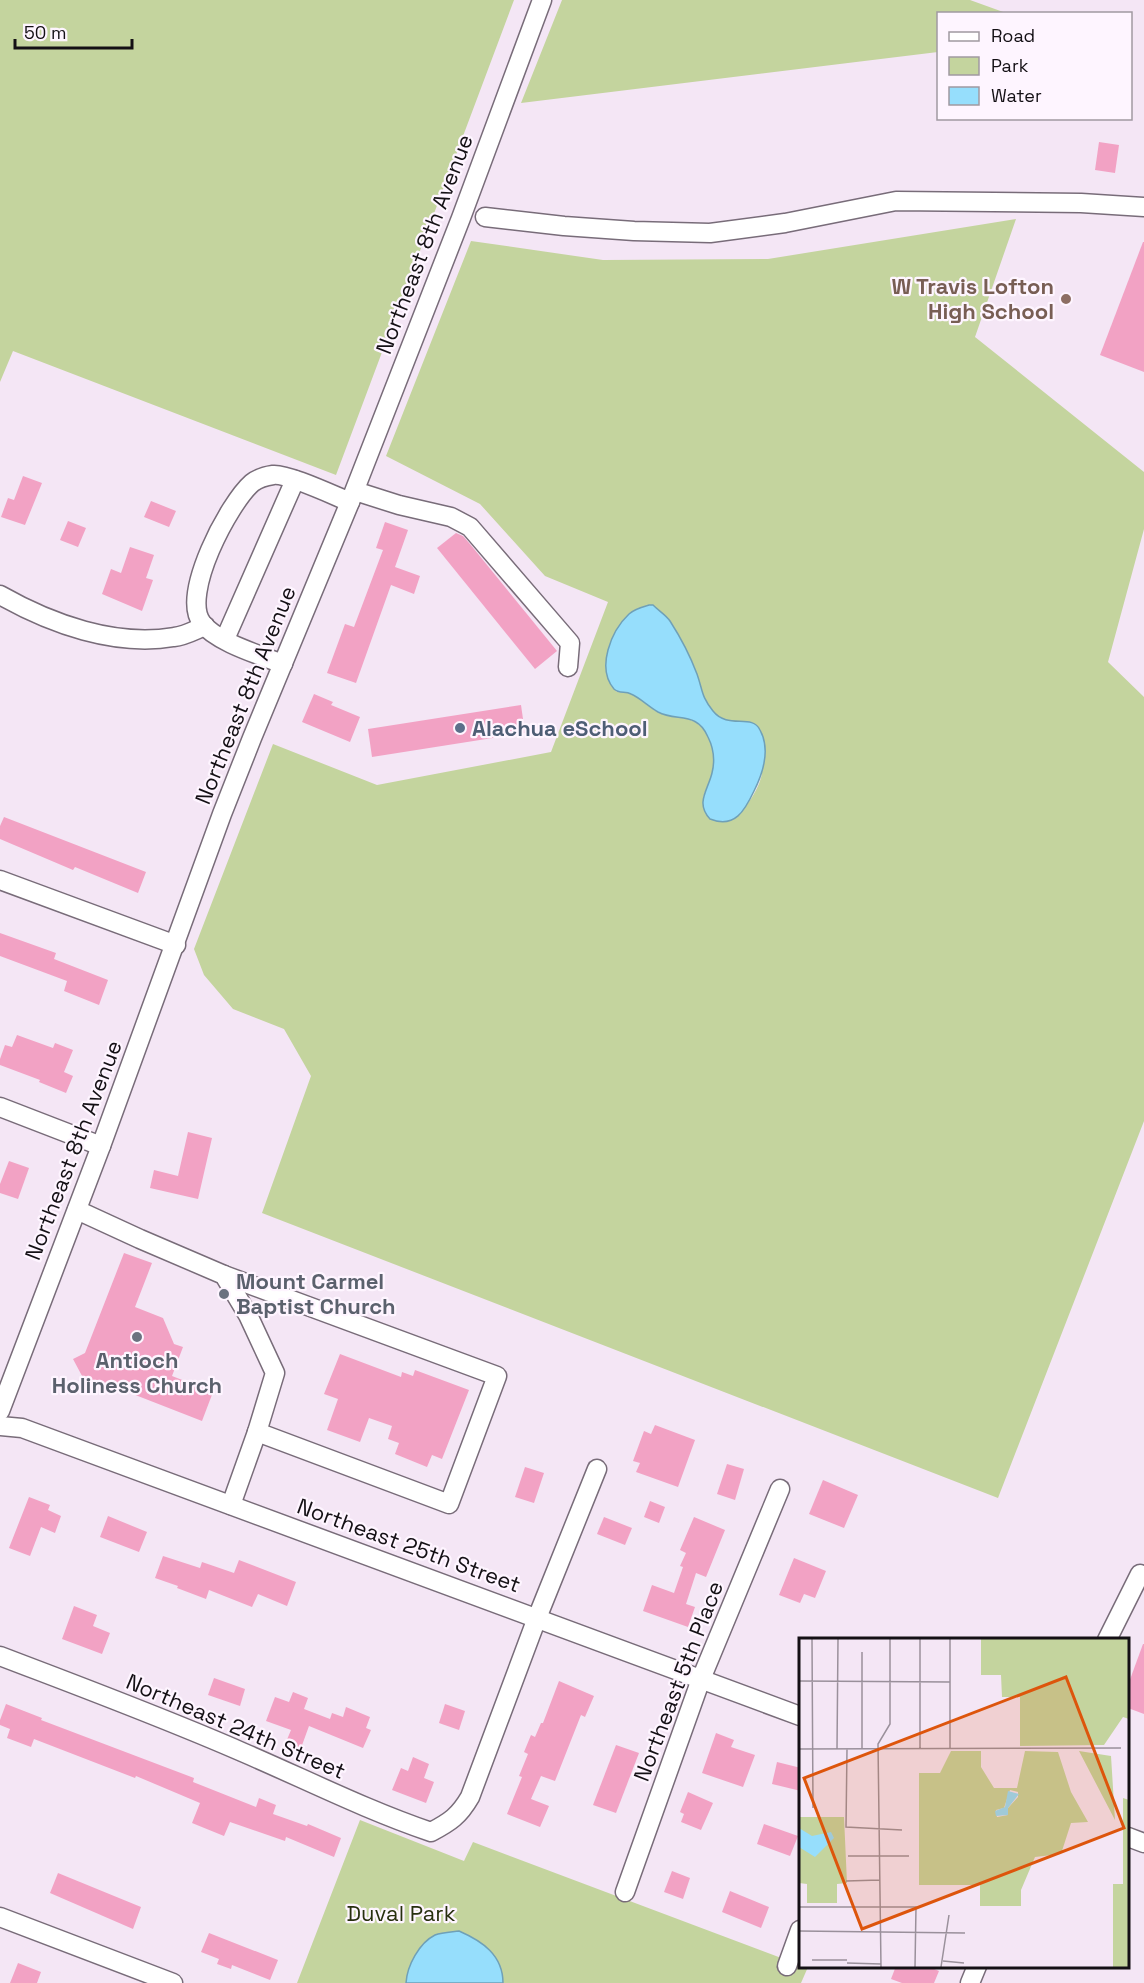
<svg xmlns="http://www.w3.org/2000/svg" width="1144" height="1983" font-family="'Space Grotesk',sans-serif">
  <rect width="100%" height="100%" fill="#f4e6f5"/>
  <g fill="#c4d49e" fill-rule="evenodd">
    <polygon points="0,0 514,0 336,475 13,351 0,382"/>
    <polygon points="562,0 970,0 1006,13 938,14 938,52 521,103"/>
    <path d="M1016,219l-41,118 169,135v57l-36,133 36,35v424l-146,377 -736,-285 49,-137 -27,-47 -51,-20 -29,-34 -10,-26 79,-205 104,41 174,-33 57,-150 -63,-26 -65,-72 -94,-48 85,-215 132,19 165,-1zM649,605h4c5,5 10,9 14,13 7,7 19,31 24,41 11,22 9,51 36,62 7,3 16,0 24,1 3,15 9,31 11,46 2,15 -18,45 -31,52l-27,-11c-3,-13 2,-19 7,-31 6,-15 3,-34 -7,-48 -11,-15 -26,-11 -42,-16 -11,-4 -20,-15 -30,-20 -5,-2 -9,-1 -14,-2 -4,-1 -6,-7 -8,-11 -10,-20 0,-37 10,-55 7,-11 18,-18 29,-21z"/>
    <polygon points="360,1820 464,1861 473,1842 800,1965 800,1966 808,1967 801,1983 297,1983"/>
  </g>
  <g fill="#96defc" stroke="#6fa0b7" stroke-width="1.5">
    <path d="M649,605h4c6,6 13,10 17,16 9,14 21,37 27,53 6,17 4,22 16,37 15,19 39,2 47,19 11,20 3,43 -6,61 -9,19 -19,38 -44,28 -15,-16 -2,-29 2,-46 3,-12 2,-24 -4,-36 -11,-26 -31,-15 -50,-25 -9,-5 -19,-15 -27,-18 -6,-3 -12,0 -17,-5 -18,-21 -3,-58 15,-75 5,-5 13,-7 20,-9z"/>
    <path d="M459,1931c23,10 44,24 44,52h-97c1,-17 13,-40 29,-48 7,-3 16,-3 24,-4z"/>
  </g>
  <g fill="#f2a2c4">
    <polygon points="1099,142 1119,145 1115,173 1095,170"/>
    <polygon points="1143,242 1144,242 1144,372 1100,355"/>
    <polygon points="23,476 42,483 25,525 1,517 8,498 14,500"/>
    <polygon points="151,501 176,511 169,527 144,517"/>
    <polygon points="68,521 86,528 78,547 60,540"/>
    <polygon points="385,522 408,530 395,567 420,576 414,594 391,585 356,683 327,673 345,624 354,627 383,550 376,548"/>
    <polygon points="456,533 463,536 470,544 557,651 535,669 437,548"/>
    <polygon points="130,547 154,555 146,578 153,580 142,611 102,594 111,569 121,573"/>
    <polygon points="314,694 333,702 331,705 360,717 350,742 302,722"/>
    <polygon points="521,705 525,733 372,757 368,729"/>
    <polygon points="4,817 146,872 138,893 75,867 73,870 0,839 0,826"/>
    <polygon points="0,933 56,953 54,959 108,980 99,1005 64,991 67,981 0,956"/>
    <polygon points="17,1035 53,1048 55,1043 73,1050 64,1072 73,1076 66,1093 39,1082 40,1080 0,1065 0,1059 5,1045 12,1047"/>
    <polygon points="188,1132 212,1138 198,1199 150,1188 154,1170 178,1176"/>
    <polygon points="9,1161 29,1168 18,1199 0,1193 0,1184"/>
    <polygon points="124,1253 152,1263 135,1307 163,1318 174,1344 183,1347 172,1376 213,1392 202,1421 102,1382 89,1389 73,1359 85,1353"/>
    <polygon points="340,1354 401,1377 402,1372 413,1376 415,1370 469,1390 442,1459 432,1455 427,1467 395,1454 399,1443 388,1439 392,1426 369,1418 360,1442 327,1430 338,1399 324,1394"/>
    <polygon points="655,1425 695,1440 678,1487 636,1472 640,1463 633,1461 644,1431 651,1434"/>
    <polygon points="727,1464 744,1469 735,1500 717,1494"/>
    <polygon points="525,1467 544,1473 534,1503 515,1497"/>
    <polygon points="823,1480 858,1495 844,1528 809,1514"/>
    <polygon points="29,1497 50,1505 48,1510 61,1516 55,1533 41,1527 30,1556 9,1548"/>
    <polygon points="650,1501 665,1507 659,1523 644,1517"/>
    <polygon points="108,1516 147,1532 139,1552 100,1537"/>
    <polygon points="604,1517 632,1528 625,1545 597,1534"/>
    <polygon points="694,1517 725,1530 706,1577 696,1573 686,1604 695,1607 688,1627 643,1611 652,1585 674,1593 683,1567 680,1566 686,1553 680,1550"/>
    <polygon points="163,1556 200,1568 202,1562 234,1573 239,1560 296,1582 287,1606 258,1594 252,1607 209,1590 206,1599 177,1588 178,1586 155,1578"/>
    <polygon points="794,1558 826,1571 815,1598 804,1594 800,1603 779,1595"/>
    <polygon points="74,1606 97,1615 93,1626 110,1633 102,1654 62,1639"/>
    <polygon points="1143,1644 1144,1644 1144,1714 1128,1708 1128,1685"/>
    <polygon points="214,1678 245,1689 240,1706 208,1695"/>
    <polygon points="559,1681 594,1696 585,1717 581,1715 555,1781 541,1776 531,1799 549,1806 540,1827 507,1814 522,1777 519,1776 528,1754 524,1752 531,1735 535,1737 541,1723 543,1723"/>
    <polygon points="293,1692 308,1698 304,1709 330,1719 332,1713 343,1717 346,1707 370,1717 366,1728 371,1730 363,1748 309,1726 301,1748 286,1742 291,1730 266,1721 275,1697 289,1702"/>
    <polygon points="6,1704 42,1718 41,1720 194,1778 193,1782 256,1807 259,1798 276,1805 273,1814 307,1826 308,1824 341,1838 334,1857 286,1837 285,1841 230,1822 224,1836 192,1823 200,1803 136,1776 135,1778 34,1739 31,1747 7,1738 10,1729 0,1725 0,1720"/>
    <polygon points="445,1704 465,1711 459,1730 439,1723"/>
    <polygon points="716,1733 734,1740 731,1747 755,1755 743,1787 702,1773"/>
    <polygon points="616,1745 639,1753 616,1813 593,1805"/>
    <polygon points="413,1757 429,1764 424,1778 434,1782 426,1803 392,1790 401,1768 408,1771"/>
    <polygon points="777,1762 801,1768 801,1791 772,1784"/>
    <polygon points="688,1792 713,1803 701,1830 681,1822 684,1814 680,1812"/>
    <polygon points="764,1824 798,1836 790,1856 757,1844"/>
    <polygon points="672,1871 690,1878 683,1899 664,1892"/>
    <polygon points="58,1873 141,1907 133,1929 50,1893"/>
    <polygon points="730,1891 769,1907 761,1928 722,1912"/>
    <polygon points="209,1933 278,1960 270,1980 232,1965 231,1969 217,1964 219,1959 201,1952"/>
    <polygon points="18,1963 41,1972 37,1983 10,1983"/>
    <polygon points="896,1966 927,1966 939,1971 934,1983 902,1983 891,1979"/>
  </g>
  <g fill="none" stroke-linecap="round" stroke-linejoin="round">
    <defs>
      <g id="minor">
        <polyline points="485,217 564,226 634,231 710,233 785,223 896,201 1081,203 1144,207"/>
        <polyline points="355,491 399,505 451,517 470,527 570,643 568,667"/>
        <path d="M0,595c51,29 115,52 174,42 11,-1 21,-7 31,-11"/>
        <polyline points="225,639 295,480"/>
        <path d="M283,664c-23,-9 -67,-22 -81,-41 -22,-28 27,-120 50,-140 6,-5 14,-7 21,-8 13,-2 62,21 77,27"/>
        <polyline points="0,880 176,945"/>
        <polyline points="0,1107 101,1146"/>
        <polyline points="77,1210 140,1239 224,1275 248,1315 275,1373 257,1432 231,1505"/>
        <polyline points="224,1275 497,1376 449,1504 257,1432"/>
        <polyline points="0,1411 101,1146 222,814 252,738 350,502 461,218 542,0"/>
        <polyline points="0,1426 22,1428 800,1716"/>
        <polyline points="1107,1640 1140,1574 1144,1576"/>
        <path d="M0,1656c81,31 162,61 242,96 63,27 124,58 189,80 19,-10 28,-16 39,-35l67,-179 60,-149"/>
        <polyline points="1128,1837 1144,1843"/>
        <polyline points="625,1892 701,1679 780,1489"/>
        <polyline points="0,1917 173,1983"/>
        <polyline points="787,1966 800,1930"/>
        <polyline points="970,1983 977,1966"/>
      </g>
    </defs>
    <use href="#minor" stroke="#786c79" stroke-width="21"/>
    <use href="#minor" stroke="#fff" stroke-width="18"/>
  </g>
  <circle fill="#8d6e63" stroke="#fef5ff" stroke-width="2" cx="1066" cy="299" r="6"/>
  <circle fill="#5c6f8a" stroke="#fef5ff" stroke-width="2" cx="460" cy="728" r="6"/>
  <g fill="#6b7280" stroke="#fef5ff" stroke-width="2">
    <circle cx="224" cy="1294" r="6"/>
    <circle cx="137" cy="1337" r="6"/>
  </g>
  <g text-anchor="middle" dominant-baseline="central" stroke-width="4.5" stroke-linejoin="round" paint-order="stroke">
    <g font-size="22" fill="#141015" stroke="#fef5ff">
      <text transform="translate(424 244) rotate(-69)">Northeast 8th Avenue</text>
      <text transform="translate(245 695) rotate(-68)">Northeast 8th Avenue</text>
      <text transform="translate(73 1150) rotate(-69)">Northeast 8th Avenue</text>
      <text transform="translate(409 1545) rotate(20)">Northeast 25th Street</text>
      <text transform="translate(678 1681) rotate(-69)">Northeast 5th Place</text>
      <text transform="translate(236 1726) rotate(23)">Northeast 24th Street</text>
    </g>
    <g font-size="22" font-weight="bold" fill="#785e54" stroke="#fef5ff" text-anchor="end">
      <text x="1054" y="286">W Travis Lofton<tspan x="1054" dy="25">High School</tspan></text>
    </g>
    <g font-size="22" font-weight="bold" fill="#4e5e75" stroke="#fef5ff" text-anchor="start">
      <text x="472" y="728">Alachua eSchool</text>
    </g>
    <g font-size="22" font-weight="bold" fill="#5b616d" stroke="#fef5ff" text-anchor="start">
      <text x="236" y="1281">Mount Carmel<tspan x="236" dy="25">Baptist Church</tspan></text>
      <text x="137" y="1360" text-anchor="middle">Antioch<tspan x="137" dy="25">Holiness Church</tspan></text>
    </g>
    <g font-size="22" fill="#272f0e" stroke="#fef5ff">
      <text x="401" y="1913">Duval Park</text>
    </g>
  </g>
  <g transform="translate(799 1638)">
    <rect width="330" height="330" fill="#f4e6f5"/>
    <path d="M182,1h148v80l-6,-2 -19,28 -84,1v-49h-18l-1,-22h-20zM152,113h30v16l13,21h23l8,-37 33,1 13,40 17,30 -17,1 -10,31 -26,3 -14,33v16h-41v-21h-61v-112h21zM211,152l8,2v5l-10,11v7l-11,2 -1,-7 8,-2zM280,113l32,5 4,64zM324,160l6,2v167h-16v-83h10zM0,179h45l3,66 -10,1v19h-30v-19l-8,-1z" fill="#c4d49e" fill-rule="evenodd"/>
    <path d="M209,153l11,3 -11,14v7l-12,1 -1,-5 10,-4zM0,190l13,8 19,-4 3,6 -19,19 -16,-10z" fill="#96defc"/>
    <path fill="none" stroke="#9a909b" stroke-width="1.5" d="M13,1l1,169M151,1v109M63,14v97M0,43l151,1M0,111l322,-1M38,111l1,-110M48,111l-1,78 56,3M121,111v-110M49,218h61M47,243l34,-1M0,269h117l-1,60M0,293l166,2M13,322h35M144,323l21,2M48,325l34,1M82,329l-3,-223 12,-20v-85M142,329l8,-52"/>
    <path fill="#dd550c" fill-opacity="0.15" stroke="#dd550c" stroke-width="3" d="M267,39l58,151 -262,101 -58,-151z"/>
    <rect width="330" height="330" fill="none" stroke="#141015" stroke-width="3"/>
  </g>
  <rect x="937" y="12" width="195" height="108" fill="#fef5ff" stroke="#a099a1" stroke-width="1.5"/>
  <rect x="949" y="32" width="30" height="9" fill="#ffffff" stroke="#a099a1" stroke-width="1.5"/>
  <text x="991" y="42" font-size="18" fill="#141015">Road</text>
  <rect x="949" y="57" width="30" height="18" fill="#c4d49e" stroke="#a099a1" stroke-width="1.5"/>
  <text x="991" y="72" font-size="18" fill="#141015">Park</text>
  <rect x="949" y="87" width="30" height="18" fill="#96defc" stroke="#a099a1" stroke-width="1.5"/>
  <text x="991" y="102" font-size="18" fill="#141015">Water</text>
  <path d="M15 39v9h117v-9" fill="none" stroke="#141015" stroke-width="3"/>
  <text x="24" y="39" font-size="18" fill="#141015" stroke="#fef5ff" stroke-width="4.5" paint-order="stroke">50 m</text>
</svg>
